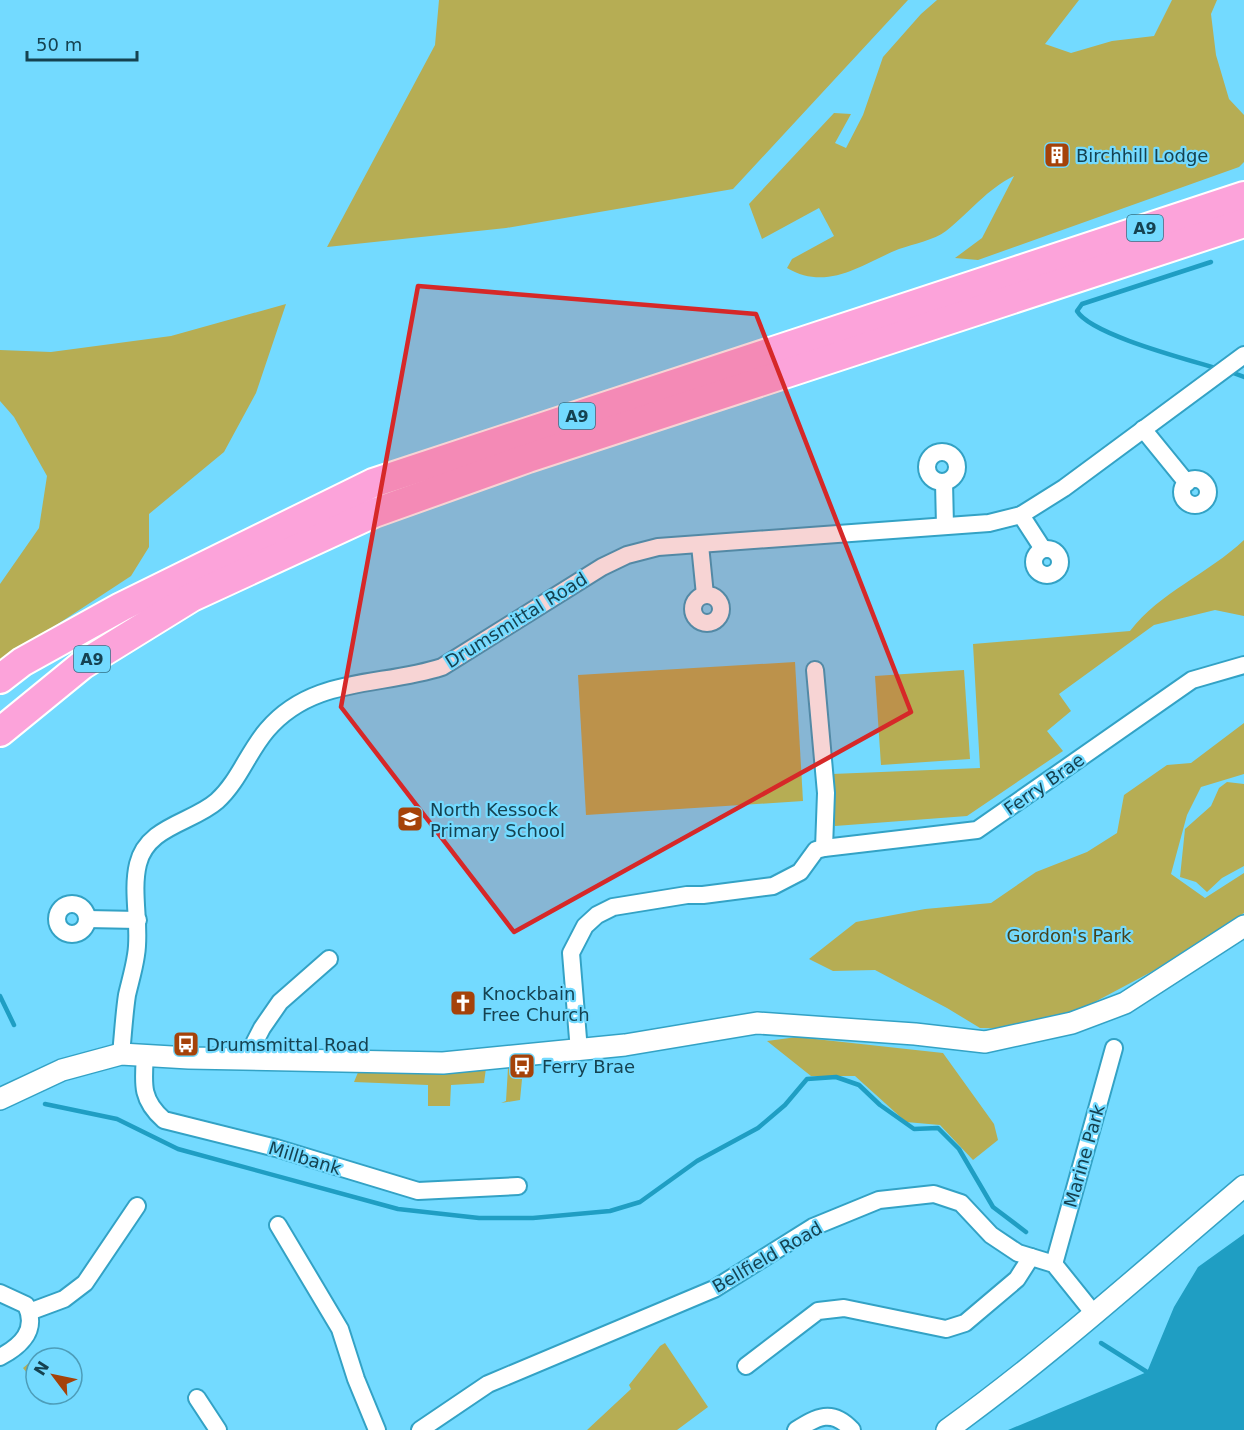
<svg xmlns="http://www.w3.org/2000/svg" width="1244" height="1430" font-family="'DejaVu Sans',sans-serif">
  <rect width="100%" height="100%" fill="#73daff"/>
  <g fill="#b6ad54">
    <polygon points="439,0 908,0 733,189 506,228 327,247 435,45"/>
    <path d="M937,0h142l-34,44 26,9 41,-12 42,-5 18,-36h45l-6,14 5,41 13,44 15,16v47l-5,5 -261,93 -23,-2 27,-20 32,-62c-27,13 -44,36 -68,55 -12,9 -32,13 -47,18 -37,15 -71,43 -112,19l5,-9 42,-23 -15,-28 -57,31 -13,-35 85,-91 17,1 -16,29 11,5 17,-33 20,-58 38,-43z"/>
    <polygon points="286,304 256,393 224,452 149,514 149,547 131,576 0,662 0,584 39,528 47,476 14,417 0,401 0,350 51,352 171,336"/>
    <path d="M1244,540v76l-29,-6 -61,15 -95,69 12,17 -24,20 16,20 -96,65 -132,10 -3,-52 148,-6 -7,-124 157,-13c30,-39 78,-57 114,-91z"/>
    <polygon points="795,662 803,801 586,815 578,675"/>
    <polygon points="964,670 970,759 881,765 875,676"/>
    <polygon points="1244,723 1244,774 1201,787 1187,815 1171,874 1205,898 1244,873 1244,913 1153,971 1074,1013 1024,1029 980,1028 947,1008 875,970 833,971 809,959 856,922 925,909 991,903 1036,872 1087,852 1117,833 1124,795 1167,765 1191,763"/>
    <polygon points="1227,782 1244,784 1244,866 1222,878 1207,892 1196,882 1180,877 1185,829 1211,806 1219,788"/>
    <polygon points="797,1037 943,1053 994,1124 998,1140 973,1160 940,1125 906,1122 855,1076 811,1076 767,1041"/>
    <polygon points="486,1068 484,1083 451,1085 450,1106 428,1106 428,1085 354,1082 359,1070"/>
    <polygon points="508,1068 523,1069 520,1100 501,1103 506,1101"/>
    <polygon points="665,1343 708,1407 677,1430 587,1430 631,1389 629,1385 660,1346"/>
    <polygon points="43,1351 49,1358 36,1358 36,1384 23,1368"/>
  </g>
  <polygon fill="#1f9ec3" points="1244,1234 1244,1430 1008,1430 1147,1372 1174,1307 1198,1267"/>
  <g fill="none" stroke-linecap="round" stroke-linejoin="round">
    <g stroke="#1f9ec3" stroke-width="4.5">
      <path d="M1211,262l-129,42 -5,7c14,24 113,49 142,58"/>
      <polyline points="1228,371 1244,377"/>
      <polyline points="0,996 14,1025"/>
      <polyline points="45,1104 117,1119 178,1149 398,1209 479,1218 533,1218 610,1211 640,1202 697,1161 758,1128 785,1105 807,1079 836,1077 859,1085 880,1105 914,1129 938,1128 959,1149 993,1207 1026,1232"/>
      <polyline points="1101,1343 1147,1372"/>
    </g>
    <defs>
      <g id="minor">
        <polyline points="1143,429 1187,483"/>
        <circle cx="942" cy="467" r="15"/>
        <circle cx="1195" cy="492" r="13"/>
        <polyline points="944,482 945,526"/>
        <polyline points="1021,515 1043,549"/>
        <polyline points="700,545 705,595"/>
        <circle cx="1047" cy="562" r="13"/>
        <circle cx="707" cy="609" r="14"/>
        <polyline points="815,670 826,793 824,848"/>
        <circle cx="72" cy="919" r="15"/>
        <polyline points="87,919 138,920"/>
        <polyline points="579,1051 571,953 585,926 597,915 613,907 687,895 703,895 773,886 800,872 816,850 824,848 977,830 1192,680 1244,665"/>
        <path d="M121,1054c2,-19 3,-39 6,-59 3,-13 7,-26 9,-40 5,-29 -5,-62 2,-91 9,-38 54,-41 79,-63 22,-20 31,-49 50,-71 46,-54 113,-43 175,-63l160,-100 25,-12 31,-8 331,-24 32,-8 43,-27 180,-133"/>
        <path d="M145,1056c-2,28 -4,44 19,64l112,28 142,43 100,-5"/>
        <polyline points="246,1059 262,1028 280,1002 329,959"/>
        <polyline points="278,1225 340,1329 356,1379 377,1430"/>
        <polyline points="1054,1264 1114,1048"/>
        <path d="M0,1293l26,12c12,25 -5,41 -26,52"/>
        <polyline points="29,1312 64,1299 85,1283 137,1206"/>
        <polyline points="746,1366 818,1311 844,1308 946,1329 965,1323 1017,1279 1031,1257"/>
        <polyline points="197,1398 218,1430"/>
        <polyline points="420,1430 488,1384 714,1289 813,1227 879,1200 934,1194 961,1203 991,1235 1018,1253 1054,1264 1095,1315"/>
        <path d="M796,1430c21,-13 36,-22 56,0"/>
      </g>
      <g id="tertiary">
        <polyline points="0,1099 62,1070 121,1054 189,1058 443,1063 625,1045 757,1023 915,1034 985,1042 1072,1023 1125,1003 1244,926"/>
        <path d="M947,1430c104,-75 199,-161 297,-244"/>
      </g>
      <g id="trunk">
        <polyline points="0,679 22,662 121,607 373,483 1244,196"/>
        <polyline points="0,732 82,665 192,597 374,513 528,458 1244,223"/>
      </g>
    </defs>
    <use href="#minor" stroke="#33a2c5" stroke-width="20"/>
    <use href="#tertiary" stroke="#33a2c5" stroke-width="24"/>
    <use href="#trunk" stroke="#fff" stroke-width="32"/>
    <use href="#minor" stroke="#fff" stroke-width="16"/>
    <use href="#tertiary" stroke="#fff" stroke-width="21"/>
    <use href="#trunk" stroke="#fca3da" stroke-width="28"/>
  </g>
  <path fill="#d62828" fill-opacity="0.2" stroke="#d62828" stroke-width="4.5" stroke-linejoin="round" d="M418,286l338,28 155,398 -397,220 -173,-225z"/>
  <defs>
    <symbol id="building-square" viewBox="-11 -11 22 22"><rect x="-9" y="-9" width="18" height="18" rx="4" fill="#a54209" stroke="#73daff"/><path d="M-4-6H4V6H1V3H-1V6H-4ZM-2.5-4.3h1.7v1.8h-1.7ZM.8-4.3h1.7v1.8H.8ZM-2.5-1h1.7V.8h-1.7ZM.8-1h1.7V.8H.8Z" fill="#fff"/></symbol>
    <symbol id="school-square" viewBox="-11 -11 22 22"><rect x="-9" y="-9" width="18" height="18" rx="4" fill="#a54209" stroke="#73daff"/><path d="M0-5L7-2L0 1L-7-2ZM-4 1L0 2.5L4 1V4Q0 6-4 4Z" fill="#fff"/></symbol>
    <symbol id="church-square" viewBox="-11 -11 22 22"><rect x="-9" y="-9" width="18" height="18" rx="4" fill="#a54209" stroke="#73daff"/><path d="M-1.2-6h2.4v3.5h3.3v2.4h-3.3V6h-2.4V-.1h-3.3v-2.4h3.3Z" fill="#fff"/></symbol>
    <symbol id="bus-square" viewBox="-11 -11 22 22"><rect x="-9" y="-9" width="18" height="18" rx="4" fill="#a54209" stroke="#73daff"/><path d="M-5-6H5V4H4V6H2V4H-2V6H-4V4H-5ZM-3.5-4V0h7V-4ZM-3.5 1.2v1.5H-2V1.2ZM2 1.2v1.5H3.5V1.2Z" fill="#fff"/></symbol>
  </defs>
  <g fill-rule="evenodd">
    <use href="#building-square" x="1042" y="140" width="30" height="30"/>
    <use href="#school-square" x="395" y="804" width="30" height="30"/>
    <use href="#church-square" x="448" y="988" width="30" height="30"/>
    <use href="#bus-square" x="171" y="1029" width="30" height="30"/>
    <use href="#bus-square" x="507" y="1051" width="30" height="30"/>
  </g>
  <g text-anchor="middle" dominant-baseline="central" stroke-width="4.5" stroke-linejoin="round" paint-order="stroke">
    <g fill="#73daff" stroke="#317085" stroke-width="1.5">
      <rect x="1127" y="215" width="36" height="26" rx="4.5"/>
      <rect x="559" y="403" width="36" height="26" rx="4.5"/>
      <rect x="74" y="646" width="36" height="26" rx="4.5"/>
    </g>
    <g font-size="16" font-weight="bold" fill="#154251">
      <text x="1145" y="228">A9</text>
      <text x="577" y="416">A9</text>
      <text x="92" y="659">A9</text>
    </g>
    <g font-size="18" fill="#154251" stroke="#73daff" text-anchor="start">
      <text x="1076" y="155">Birchhill Lodge</text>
      <text x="430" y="809">North Kessock<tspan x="430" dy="21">Primary School</tspan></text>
      <text x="482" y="993">Knockbain<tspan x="482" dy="21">Free Church</tspan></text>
      <text x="206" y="1044">Drumsmittal Road</text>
      <text x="542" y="1066">Ferry Brae</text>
    </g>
    <g font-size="18" fill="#154251" stroke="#73daff">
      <text transform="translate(516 620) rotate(-32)">Drumsmittal Road</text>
      <text transform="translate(1044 784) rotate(-35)">Ferry Brae</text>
      <text transform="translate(1084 1156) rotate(-74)">Marine Park</text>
      <text transform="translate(305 1158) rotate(17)">Millbank</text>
      <text transform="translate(767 1257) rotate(-30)">Bellfield Road</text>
    </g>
    <g font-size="18" fill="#46421b" stroke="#73daff">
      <text x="1069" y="935">Gordon's Park</text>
    </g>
  </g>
  <g transform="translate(54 1376) rotate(302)"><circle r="28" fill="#73daff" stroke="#4d9db9" stroke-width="1.5"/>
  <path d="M0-4.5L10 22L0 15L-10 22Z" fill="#a54209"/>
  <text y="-9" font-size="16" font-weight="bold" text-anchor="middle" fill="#154251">N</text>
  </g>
  <path d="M27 51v9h110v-9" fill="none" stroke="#154251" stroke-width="3"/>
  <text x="36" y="51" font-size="18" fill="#154251" stroke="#73daff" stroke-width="4.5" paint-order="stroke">50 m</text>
</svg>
